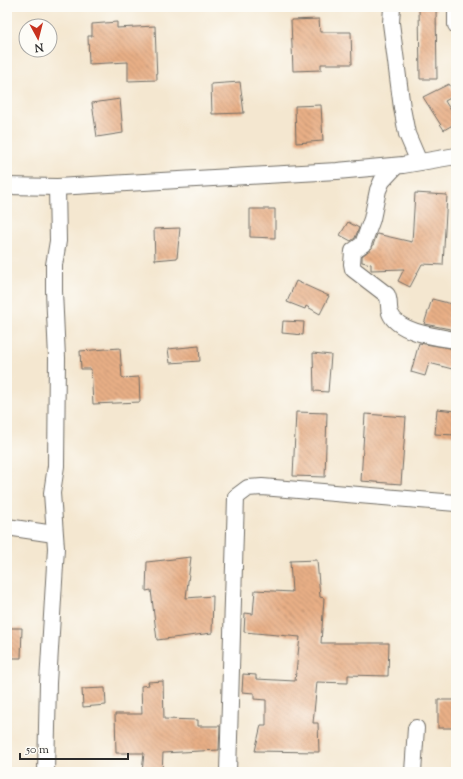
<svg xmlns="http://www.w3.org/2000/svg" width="463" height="779" font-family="'Sorts Mill Goudy',serif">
  <defs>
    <pattern id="building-back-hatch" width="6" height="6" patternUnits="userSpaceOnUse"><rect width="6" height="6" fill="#e8af86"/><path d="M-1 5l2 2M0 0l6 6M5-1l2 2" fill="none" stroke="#bc8f6e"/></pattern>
  </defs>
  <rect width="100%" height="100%" fill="#fdfcf7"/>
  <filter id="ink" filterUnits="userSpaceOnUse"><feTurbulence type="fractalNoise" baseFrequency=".025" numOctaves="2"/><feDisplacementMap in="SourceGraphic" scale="8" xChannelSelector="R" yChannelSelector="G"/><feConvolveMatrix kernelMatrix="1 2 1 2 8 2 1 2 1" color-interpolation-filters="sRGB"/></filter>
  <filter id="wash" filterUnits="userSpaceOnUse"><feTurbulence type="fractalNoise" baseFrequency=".012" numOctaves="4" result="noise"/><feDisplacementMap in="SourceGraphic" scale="16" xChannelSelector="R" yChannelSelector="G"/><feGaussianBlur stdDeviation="0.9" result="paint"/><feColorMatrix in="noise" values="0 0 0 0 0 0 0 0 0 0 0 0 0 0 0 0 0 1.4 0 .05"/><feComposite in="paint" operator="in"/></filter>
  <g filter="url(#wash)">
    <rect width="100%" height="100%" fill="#f4e7d0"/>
    <g id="blocks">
      <g fill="url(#building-back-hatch)">
        <polygon points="419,7 436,7 437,79 420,79"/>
        <polygon points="319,19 320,32 351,32 352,64 321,64 321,70 293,71 291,20"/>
        <polygon points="117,22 117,28 155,26 157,80 128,81 128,62 89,64 88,36 92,36 92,24"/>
        <polygon points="240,82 244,113 212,114 211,84"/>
        <polygon points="449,84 456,95 445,101 456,119 456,123 444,130 423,97"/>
        <polygon points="120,99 123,133 97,137 92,103"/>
        <polygon points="321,105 323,141 296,143 295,106"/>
        <polygon points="415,193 447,195 443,265 422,264 410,287 398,281 404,269 371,270 371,264 362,262 362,256 372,248 377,234 412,242"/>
        <polygon points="250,209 275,209 275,238 250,237"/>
        <polygon points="348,222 359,228 355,238 351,241 340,235"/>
        <polygon points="180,228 177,258 155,260 154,229"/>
        <polygon points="296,281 329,296 320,314 306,306 305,309 287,302"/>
        <polygon points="432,299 456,305 456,330 424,324"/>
        <polygon points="283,321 304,322 303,335 282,333"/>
        <polygon points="419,343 456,349 456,370 429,363 425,376 411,372"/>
        <polygon points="199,346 200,361 170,363 168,349"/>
        <polygon points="120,348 122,378 139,377 140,402 93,404 91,369 81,369 80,351"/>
        <polygon points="313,353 331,355 328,392 314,391"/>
        <polygon points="437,409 456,411 455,435 435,434"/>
        <polygon points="296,412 327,413 325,477 293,476"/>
        <polygon points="365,414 406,417 401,484 361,481"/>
        <polygon points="191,557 186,598 213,596 212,633 157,640 151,590 146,591 147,562"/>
        <polygon points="317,560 320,597 324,598 321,643 389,643 388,676 348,675 348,683 317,682 313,723 318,723 319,752 255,751 261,725 266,725 266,700 254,699 254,693 242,692 243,674 256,675 256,679 295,681 300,637 244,632 245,613 253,614 255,590 292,592 290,561"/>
        <polygon points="7,628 22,628 21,658 7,658"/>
        <polygon points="163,681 164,719 198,720 198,726 220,726 219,750 163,753 162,772 142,772 144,753 116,753 115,714 142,714 141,686 149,685 148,682"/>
        <polygon points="105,688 106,705 83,707 82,689"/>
        <rect x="438" y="700" width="18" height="28"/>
      </g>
    </g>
  </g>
  <g filter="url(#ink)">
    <use href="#blocks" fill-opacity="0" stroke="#716d65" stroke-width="1"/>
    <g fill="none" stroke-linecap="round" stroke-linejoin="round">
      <defs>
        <g id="minor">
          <polyline points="392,7 391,23 402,108 407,134 419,162"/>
          <polyline points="456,7 456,25"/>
          <path d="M396,166l-14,15 -4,9 -6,29 -9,25 -10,7 -1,13 1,5 34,26c3,6 1,12 3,18 8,20 48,24 66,27"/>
          <polyline points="7,186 57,187 337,171 403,165 456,156"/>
          <polyline points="7,527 54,534"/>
          <polyline points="46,772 48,683 56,548 52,493 56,466 57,358 54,291 54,265 58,241 57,187"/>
          <polyline points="228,772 236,497 248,488 262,487 456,503"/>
          <polyline points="413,772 416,728"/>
        </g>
      </defs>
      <use href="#minor" stroke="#716d65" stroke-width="18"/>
      <use href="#minor" stroke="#fff" stroke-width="16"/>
    </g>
  </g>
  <rect width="463" height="779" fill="none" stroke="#fdfcf7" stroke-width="24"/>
  <g transform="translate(38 38) rotate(173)"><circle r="19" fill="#fdfcf7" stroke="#a9a8a5"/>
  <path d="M0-3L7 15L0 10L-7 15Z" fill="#c8321e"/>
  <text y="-6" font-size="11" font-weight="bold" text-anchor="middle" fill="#2b2b2b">N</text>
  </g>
  <path d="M20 753v6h108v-6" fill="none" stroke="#2b2b2b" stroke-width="2"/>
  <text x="26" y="753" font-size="12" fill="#2b2b2b" stroke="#fdfcf7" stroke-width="3" paint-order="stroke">50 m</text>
</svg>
